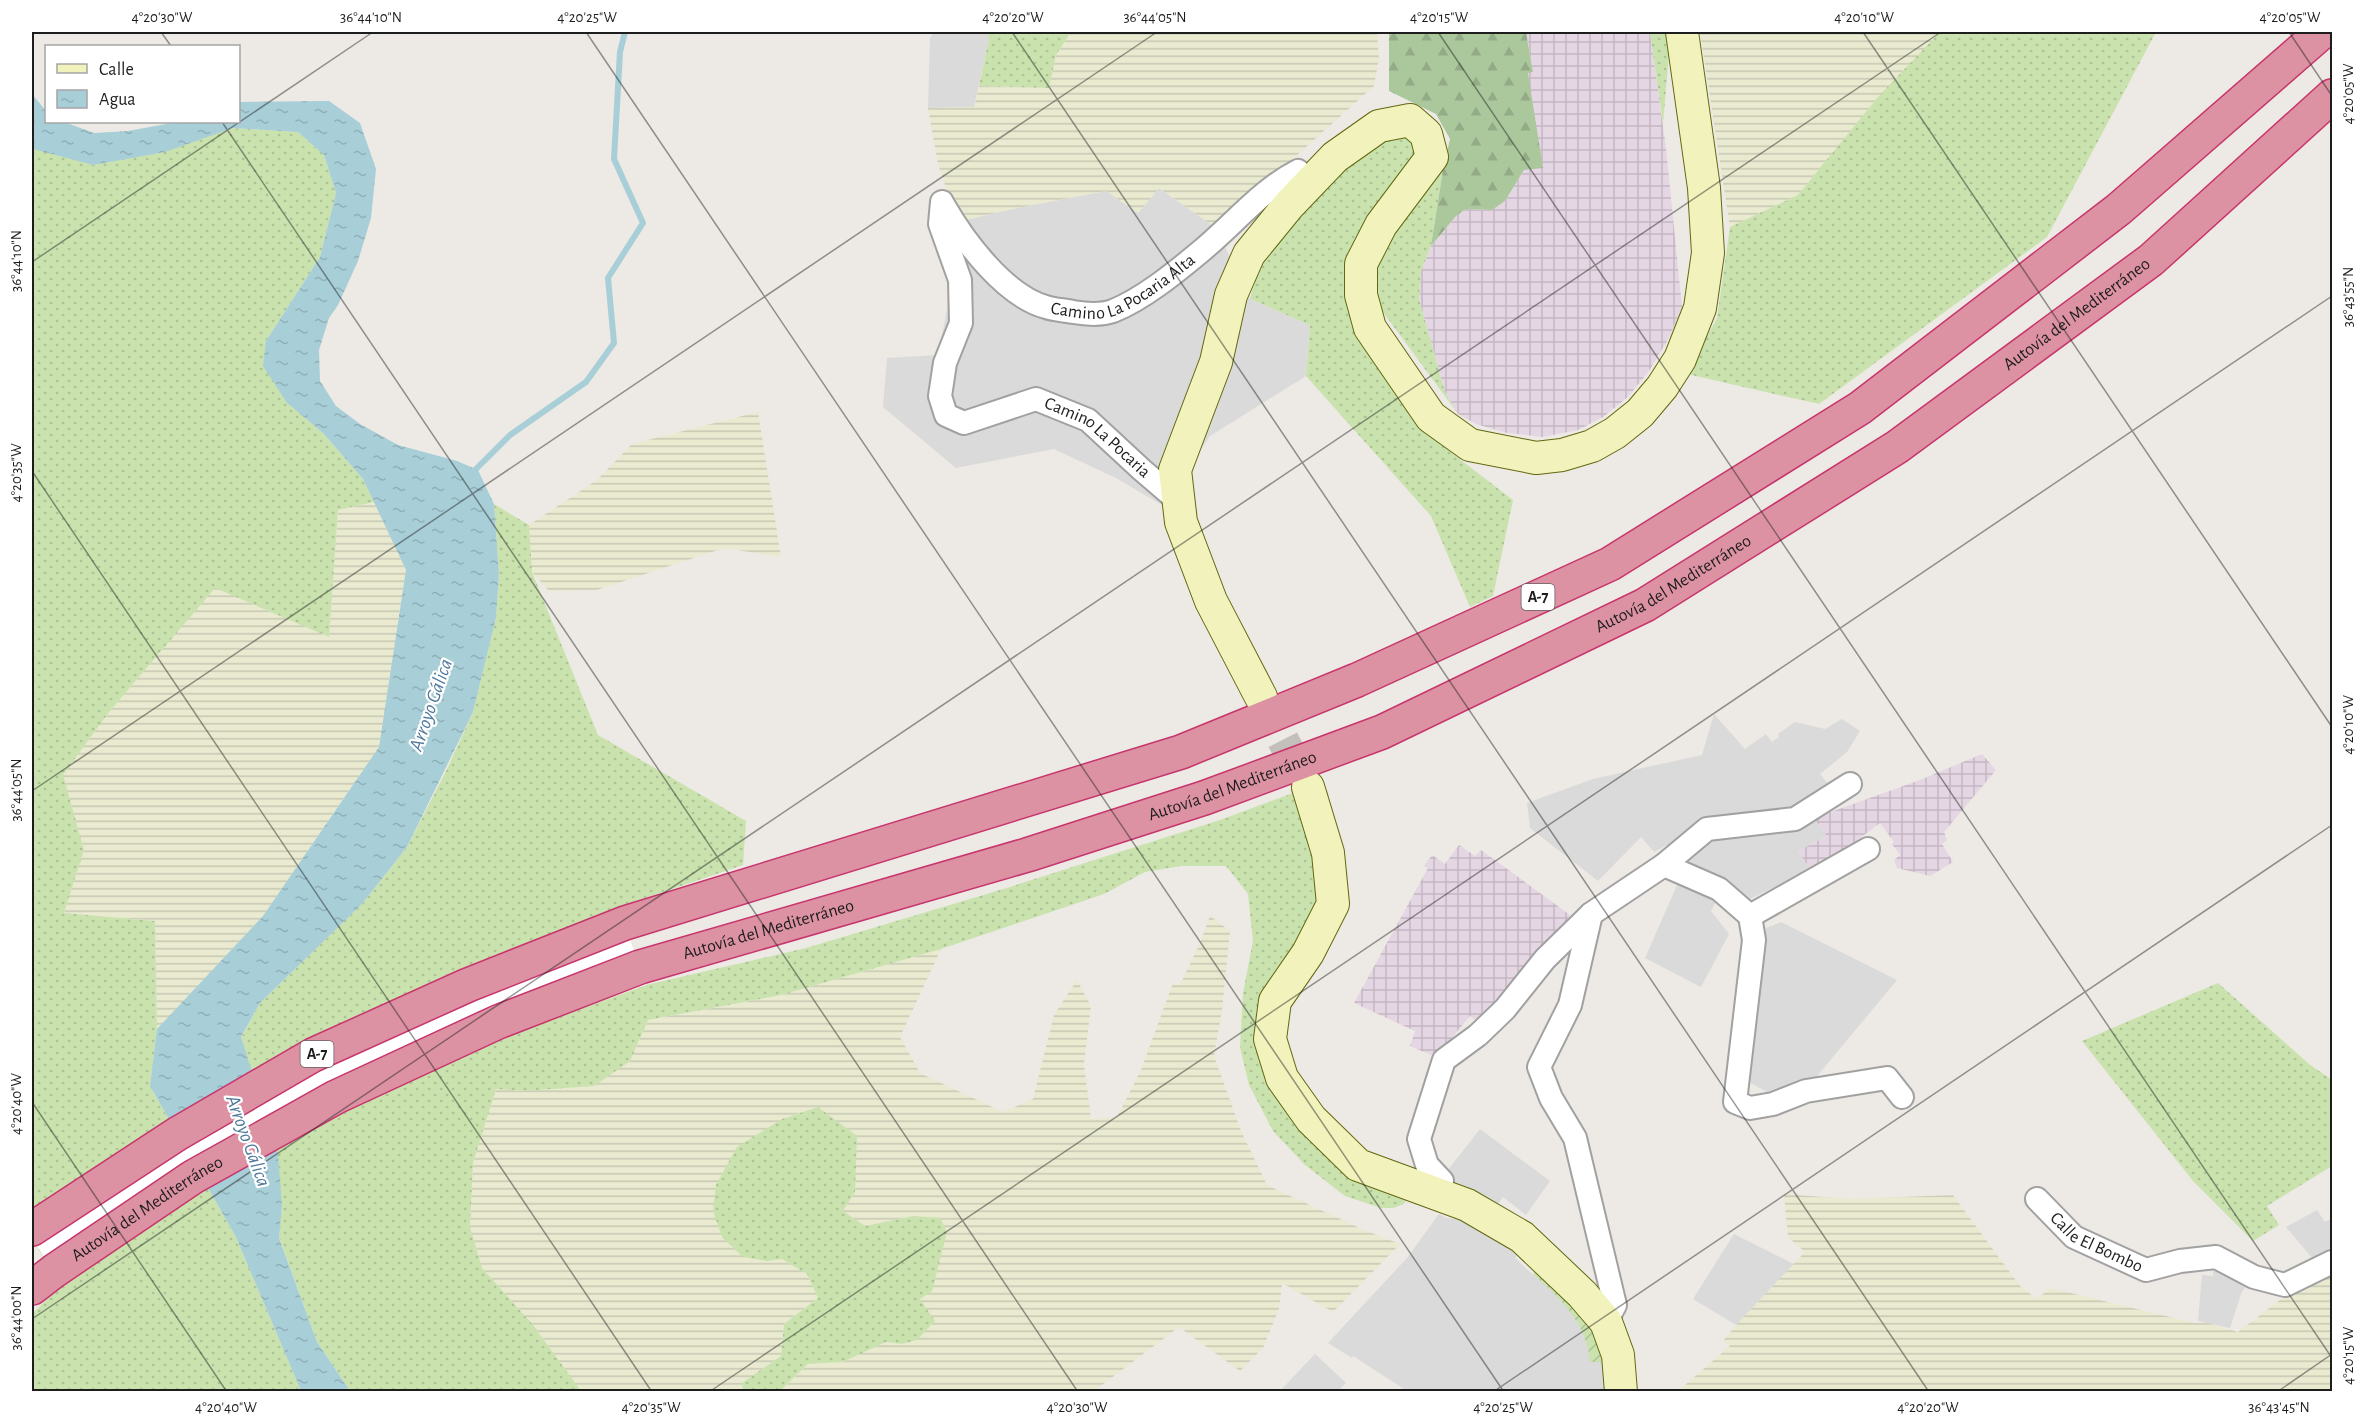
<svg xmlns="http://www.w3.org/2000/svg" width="2364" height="1423" font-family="'Alegreya Sans',sans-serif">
  <defs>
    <pattern id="industrial-grid" width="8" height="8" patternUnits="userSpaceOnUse" patternTransform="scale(1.5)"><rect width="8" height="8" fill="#e5d6e3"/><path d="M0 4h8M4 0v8" fill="none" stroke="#c4b7c2"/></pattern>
    <pattern id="farmland-rules" width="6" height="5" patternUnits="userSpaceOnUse" patternTransform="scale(1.5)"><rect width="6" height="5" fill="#e9ead0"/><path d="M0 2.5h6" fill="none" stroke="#c7c8b2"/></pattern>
    <pattern id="grass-dots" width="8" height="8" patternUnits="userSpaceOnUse" patternTransform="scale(1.5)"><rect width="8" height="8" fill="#cae3ae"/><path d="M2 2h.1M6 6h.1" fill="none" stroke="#adc295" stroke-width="1.8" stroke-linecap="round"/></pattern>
    <pattern id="forest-firs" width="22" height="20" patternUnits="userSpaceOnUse" patternTransform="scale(1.5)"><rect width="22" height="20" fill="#abc89c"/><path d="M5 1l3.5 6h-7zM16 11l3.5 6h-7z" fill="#93ab86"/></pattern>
    <pattern id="garden-furrows" width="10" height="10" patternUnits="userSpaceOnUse" patternTransform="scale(1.5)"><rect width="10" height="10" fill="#cae3ae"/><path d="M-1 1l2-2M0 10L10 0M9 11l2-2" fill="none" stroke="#adc295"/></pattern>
    <pattern id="water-ripples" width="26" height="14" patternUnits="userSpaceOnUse" patternTransform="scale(1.5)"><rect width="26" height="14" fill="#a8ced7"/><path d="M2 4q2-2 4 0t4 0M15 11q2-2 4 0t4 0" fill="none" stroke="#90b0b8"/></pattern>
  </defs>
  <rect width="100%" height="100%" fill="#ede9e4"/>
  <g fill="#dbdada">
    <polygon points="933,32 987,33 989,38 974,107 928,108 930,39"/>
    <polygon points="1159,188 1216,228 1250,299 1310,325 1306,376 1210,436 1162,505 1116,478 1054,449 956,468 883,407 887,358 938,355 951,290 930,228 1017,208 1106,191 1138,213"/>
    <polygon points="1714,714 1745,749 1766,734 1772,742 1779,737 1778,734 1795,722 1825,729 1842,719 1860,731 1847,752 1820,774 1830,786 1797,811 1697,829 1654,852 1641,837 1598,881 1530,828 1527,803 1593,779 1702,755"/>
    <polygon points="1814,818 1827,836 1798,851 1810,869 1746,901 1692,871 1684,858 1724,830"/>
    <polygon points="1678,883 1717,899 1711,911 1729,934 1701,987 1645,958"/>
    <polygon points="1781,922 1897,980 1808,1087 1774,1096 1744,1079 1766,928"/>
    <polygon points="1480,1129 1550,1181 1526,1215 1503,1197 1498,1204 1470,1188 1466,1192 1444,1175"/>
    <polygon points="2317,1210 2325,1222 2332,1218 2332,1251 2313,1259 2286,1227"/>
    <polygon points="1439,1214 1446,1218 1464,1220 1519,1253 1515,1258 1532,1274 1577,1301 1602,1356 1606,1391 1407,1391 1353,1356 1352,1358 1328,1343 1407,1258"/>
    <polygon points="1734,1234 1794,1264 1736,1325 1693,1299"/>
    <polygon points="2213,1271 2220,1271 2241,1279 2246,1286 2241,1294 2230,1328 2198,1321 2202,1275 2213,1276"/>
    <polygon points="1315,1354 1346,1383 1338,1391 1280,1391"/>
  </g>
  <g fill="url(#industrial-grid)">
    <polygon points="1526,32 1650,32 1666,148 1682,307 1669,338 1649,371 1628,397 1603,417 1578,430 1543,437 1507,433 1476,424 1458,414 1445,392 1419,299 1421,271 1431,246 1456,216 1466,209 1492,210 1505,201 1524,170 1528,72 1533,72"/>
    <polygon points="1982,754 1996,770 1944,832 1947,840 1942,844 1953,862 1930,876 1897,868 1894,860 1900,855 1892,844 1894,842 1880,823 1839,854 1810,869 1798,851 1827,836 1814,818 1920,780"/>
    <polygon points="1459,845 1475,856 1481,850 1570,915 1550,950 1484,1026 1470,1016 1436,1057 1410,1046 1415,1031 1354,1003 1428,868 1424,866 1432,855 1445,864"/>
  </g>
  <g fill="url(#farmland-rules)">
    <polygon points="1071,32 1377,32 1379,58 1374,86 1216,228 1159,188 1138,213 1106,191 1017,208 957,222 938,164 928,108 974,107 979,86 1049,88 1056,55"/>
    <polygon points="1700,32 1940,32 1878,98 1798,195 1730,227"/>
    <polygon points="758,412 781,557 724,548 597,590 549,591 532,572 529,525 597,480 632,444"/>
    <polygon points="374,502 406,570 379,747 263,916 157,1029 155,921 64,913 84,850 62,775 109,712 215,587 329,637 338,510"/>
    <polygon points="1210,916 1230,931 1222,1010 1214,1056 1241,1131 1267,1185 1364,1230 1400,1244 1333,1312 1282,1283 1279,1309 1263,1348 1240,1371 1179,1327 1094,1391 780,1391 808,1364 843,1362 886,1342 902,1344 920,1299 913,1216 865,1226 842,1211 855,1192 854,1170 817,1107 782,1119 767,1261 782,1259 807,1274 818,1298 784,1324 781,1356 742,1383 743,1391 581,1392 533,1325 482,1268 470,1227 473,1163 496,1089 524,1091 630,1061 648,1020 781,995 941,949 900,1037 920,1073 1003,1112 1033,1099 1054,1015 1077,980 1091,1006 1084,1064 1091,1119 1117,1117 1141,1070 1173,983 1180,985 1200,943"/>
    <polygon points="1784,1194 1849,1199 1953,1195 2020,1286 2037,1299 2050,1288 2195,1323 2208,1323 2238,1332 2285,1296 2327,1269 2332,1283 2332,1391 1677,1392 1730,1346 1723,1341 1736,1325 1805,1252 1788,1237"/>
  </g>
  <g fill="url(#grass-dots)">
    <polygon points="989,32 1071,32 1056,55 1049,88 979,86 989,38 987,33"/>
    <polygon points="1650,32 1669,32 1670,42 1663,124"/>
    <polygon points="1940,32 2156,32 2047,237 1819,404 1687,374 1717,318 1730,227 1798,195 1878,97"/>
    <polygon points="233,128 298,132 324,155 336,193 320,257 266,341 287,403 323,433 363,479 374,502 338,510 329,637 215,588 109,712 63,775 84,850 64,913 155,921 157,1029 150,1086 236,1237 301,1391 32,1391 32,1314 63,1284 32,1240 32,147 93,165 169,150"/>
    <polygon points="1407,132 1420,147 1368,230 1377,360 1436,441 1513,500 1493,596 1470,607 1431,516 1306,376 1310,325 1250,299 1261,258 1311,201 1370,146"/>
    <polygon points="1443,170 1431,246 1421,271 1419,299 1445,392 1458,414 1380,308 1375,262 1401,211"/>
    <polygon points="494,504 529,525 532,572 598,735 746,821 743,865 619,907 646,985 806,948 1010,887 1220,820 1323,782 1329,795 1299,809 1312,840 1320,903 1261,1059 1407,1199 1404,1204 1393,1208 1381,1208 1345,1196 1305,1165 1273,1131 1249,1085 1240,1047 1243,993 1253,941 1248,894 1226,866 1181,866 1145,872 1104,894 941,949 781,995 648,1020 630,1061 594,1086 524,1091 496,1089 473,1163 470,1227 482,1268 533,1325 581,1391 350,1391 317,1342 279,1237 282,1206 241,1038 260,1003 362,904 407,847 448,767 473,712 496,618 499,574"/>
    <polygon points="2218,983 2309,1064 2332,1080 2332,1166 2267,1206 2279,1225 2253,1241 2193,1181 2082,1041"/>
    <polygon points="818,1107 857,1136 855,1192 843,1211 865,1226 913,1216 940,1218 947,1232 932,1291 920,1299 935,1321 917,1340 902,1344 886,1342 843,1362 808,1364 780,1391 743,1391 742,1383 781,1356 784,1324 818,1298 807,1274 782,1259 767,1261 743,1257 722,1237 713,1211 716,1185 737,1147 782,1119"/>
  </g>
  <polygon fill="url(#forest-firs)" points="1389,32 1526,32 1533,72 1528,73 1543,168 1524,170 1505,201 1492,210 1466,209 1456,216 1431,246 1443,170 1450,139 1436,114 1389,91"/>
  <path fill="url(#garden-furrows)" d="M1538,1268c24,24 65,57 64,94h-12c-3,-39 -30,-64 -57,-88z"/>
  <polygon fill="url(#water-ripples)" points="32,94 46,111 46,122 64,122 94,133 128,131 177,122 238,122 239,102 329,101 360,123 376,169 371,218 358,261 338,305 329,318 319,350 320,381 336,406 360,424 398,445 457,461 478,470 494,504 499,574 496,618 473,712 407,847 362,904 260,1003 241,1037 278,1154 282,1206 279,1238 317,1342 350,1391 301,1391 236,1237 150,1086 157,1029 263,916 379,747 406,570 363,479 323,433 287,403 263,366 266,341 320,257 336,193 324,155 298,132 233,128 165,152 93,165 33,149"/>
  <polygon fill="#fff" points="619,907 646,985 504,1037 345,1110 204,1191 63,1284 32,1239 32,1209 168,1120 303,1042 462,968"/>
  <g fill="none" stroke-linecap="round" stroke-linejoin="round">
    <polyline stroke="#a8ced7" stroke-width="6" points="471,474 510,435 586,382 614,343 608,278 643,223 614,159 620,52 625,32"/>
    <polyline stroke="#c3c0bc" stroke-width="32" stroke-dasharray="32 16" stroke-linecap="butt" points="1261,697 1307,787"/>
    <defs>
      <g id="minor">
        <path id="s1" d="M942,202l-2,22 20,56 1,43 -16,40 -5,33 6,19 18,8 72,-24 52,21 54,50 35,30"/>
        <path id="s2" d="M944,206c20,35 61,90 102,101 8,3 18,3 27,5 12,2 29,3 40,-1 30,-12 63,-39 87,-59 33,-27 61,-62 98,-81l13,11"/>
        <polyline points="1664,865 1719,889 1750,916 1868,849"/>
        <polyline points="1591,914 1570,1005 1539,1067 1551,1098 1575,1138 1615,1305 1606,1322"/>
        <polyline points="1750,916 1754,940 1735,1102 1750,1108 1773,1104 1806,1091 1887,1078 1902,1097"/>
        <polyline points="1439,1194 1442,1181 1427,1165 1419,1139 1444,1060 1478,1035 1505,1009 1545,959 1591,914 1664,865 1707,829 1795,819 1850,784"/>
        <path id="s3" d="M2037,1199l37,38 72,33 34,-9 36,-4 38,20 31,8 47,-23"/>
      </g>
      <g id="secondary">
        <polyline points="1261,697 1211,601 1181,522 1175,470 1216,362 1231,295 1249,254 1289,205 1335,157 1379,126 1410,120 1426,134 1432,157 1381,225 1361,264 1361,295 1370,328 1431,417 1470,445 1536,458 1562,455 1592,446 1615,433 1640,413 1662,387 1680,359 1700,308 1708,253 1704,188 1682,32"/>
        <polyline points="1308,787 1328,853 1333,904 1308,953 1275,1001 1270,1039 1282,1078 1311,1119 1358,1165 1467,1205 1522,1237 1582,1294 1606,1322 1618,1355 1621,1392"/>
      </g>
      <g id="motorway">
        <polyline points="32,1229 177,1134 313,1055 468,985 625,923 1181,752 1357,680 1610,564 1860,408 2119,209 2322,32"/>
        <path id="s4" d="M32,1288l22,-17 139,-94 143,-80 162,-75 142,-55 387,-112 177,-57 178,-66 263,-127 252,-158 254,-187 181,-164"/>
      </g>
    </defs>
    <use href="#minor" stroke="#a1a1a1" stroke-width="26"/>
    <use href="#secondary" stroke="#62680f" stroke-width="34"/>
    <use href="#motorway" stroke="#c7356d" stroke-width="36"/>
    <use href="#minor" stroke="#fff" stroke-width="22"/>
    <use href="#secondary" stroke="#f2f3bc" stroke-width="32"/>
    <use href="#motorway" stroke="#dd92a3" stroke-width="33"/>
  </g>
  <path fill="none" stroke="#1d1d1d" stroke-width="1.5" stroke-opacity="0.45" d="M161,32l10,14M586,32l918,1360M1012,32l917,1360M1438,32l894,1326M1863,32l469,695M2289,32l43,64M222,122l856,1270M32,262l341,-230M32,471l620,921M32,791l1125,-759M32,1102l195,290M32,1319l1909,-1287M709,1392l1623,-1096M1493,1392l839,-567M2277,1392l55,-38"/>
  <g text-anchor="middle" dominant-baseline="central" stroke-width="4.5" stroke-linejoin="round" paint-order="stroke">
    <g fill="#fff" stroke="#616161" stroke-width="1.5">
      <rect x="1521.5" y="584" width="33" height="26" rx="4.5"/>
      <rect x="300.5" y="1041" width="33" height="26" rx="4.5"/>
    </g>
    <g font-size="16" font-weight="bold" fill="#1d1d1d">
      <text x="1538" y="597">A-7</text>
      <text x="317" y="1054">A-7</text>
    </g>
    <g font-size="18" fill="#1d1d1d" stroke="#fff">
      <text stroke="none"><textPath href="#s2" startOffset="231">Camino La Pocaria Alta</textPath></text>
      <text stroke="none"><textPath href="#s4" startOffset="2282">Autovía del Mediterráneo</textPath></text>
      <text stroke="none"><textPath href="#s1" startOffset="390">Camino La Pocaria</textPath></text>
      <text stroke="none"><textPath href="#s4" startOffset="1796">Autovía del Mediterráneo</textPath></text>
      <text stroke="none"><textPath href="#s4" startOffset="1310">Autovía del Mediterráneo</textPath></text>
      <text stroke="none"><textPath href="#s4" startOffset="824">Autovía del Mediterráneo</textPath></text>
      <text stroke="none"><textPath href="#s4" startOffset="140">Autovía del Mediterráneo</textPath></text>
      <text stroke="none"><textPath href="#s3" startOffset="75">Calle El Bombo</textPath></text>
    </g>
    <g font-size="20" font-style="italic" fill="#50799c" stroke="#fff">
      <text transform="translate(431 705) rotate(-71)">Arroyo Gálica</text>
      <text transform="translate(248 1141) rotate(70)">Arroyo Gálica</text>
    </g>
  </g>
  <rect width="2364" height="1423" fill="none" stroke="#ffffff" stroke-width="66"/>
  <rect x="45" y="45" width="195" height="78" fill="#ffffff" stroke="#a5a5a5" stroke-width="1.5"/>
  <rect x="57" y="64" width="30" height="9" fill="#f2f3bc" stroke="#a5a5a5" stroke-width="1.5"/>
  <text x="99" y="75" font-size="18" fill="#1d1d1d">Calle</text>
  <rect x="57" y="90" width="30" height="18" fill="url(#water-ripples)" stroke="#a5a5a5" stroke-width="1.5"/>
  <text x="99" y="105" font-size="18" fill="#1d1d1d">Agua</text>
  <rect x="33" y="33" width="2298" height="1357" fill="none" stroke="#1d1d1d" stroke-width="2"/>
  <g font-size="15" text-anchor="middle" fill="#1d1d1d">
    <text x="162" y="22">4°20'30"W</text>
    <text x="371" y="22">36°44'10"N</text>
    <text x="587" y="22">4°20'25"W</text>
    <text x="1013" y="22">4°20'20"W</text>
    <text x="1155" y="22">36°44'05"N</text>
    <text x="1439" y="22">4°20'15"W</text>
    <text x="1864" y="22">4°20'10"W</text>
    <text x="2290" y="22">4°20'05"W</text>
    <text transform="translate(2348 94) rotate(-90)" y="5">4°20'05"W</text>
    <text transform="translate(16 261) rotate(-90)" y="5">36°44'10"N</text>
    <text transform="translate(2348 297) rotate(-90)" y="5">36°43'55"N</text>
    <text transform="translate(16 473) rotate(-90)" y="5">4°20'35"W</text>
    <text transform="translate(2348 725) rotate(-90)" y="5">4°20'10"W</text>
    <text transform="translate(16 790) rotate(-90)" y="5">36°44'05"N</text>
    <text transform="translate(16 1104) rotate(-90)" y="5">4°20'40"W</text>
    <text transform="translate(16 1318) rotate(-90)" y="5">36°44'00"N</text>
    <text transform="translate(2348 1356) rotate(-90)" y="5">4°20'15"W</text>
    <text x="226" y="1412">4°20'40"W</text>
    <text x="651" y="1412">4°20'35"W</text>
    <text x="1077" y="1412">4°20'30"W</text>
    <text x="1503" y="1412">4°20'25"W</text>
    <text x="1928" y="1412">4°20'20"W</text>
    <text x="2279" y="1412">36°43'45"N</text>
  </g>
</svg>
